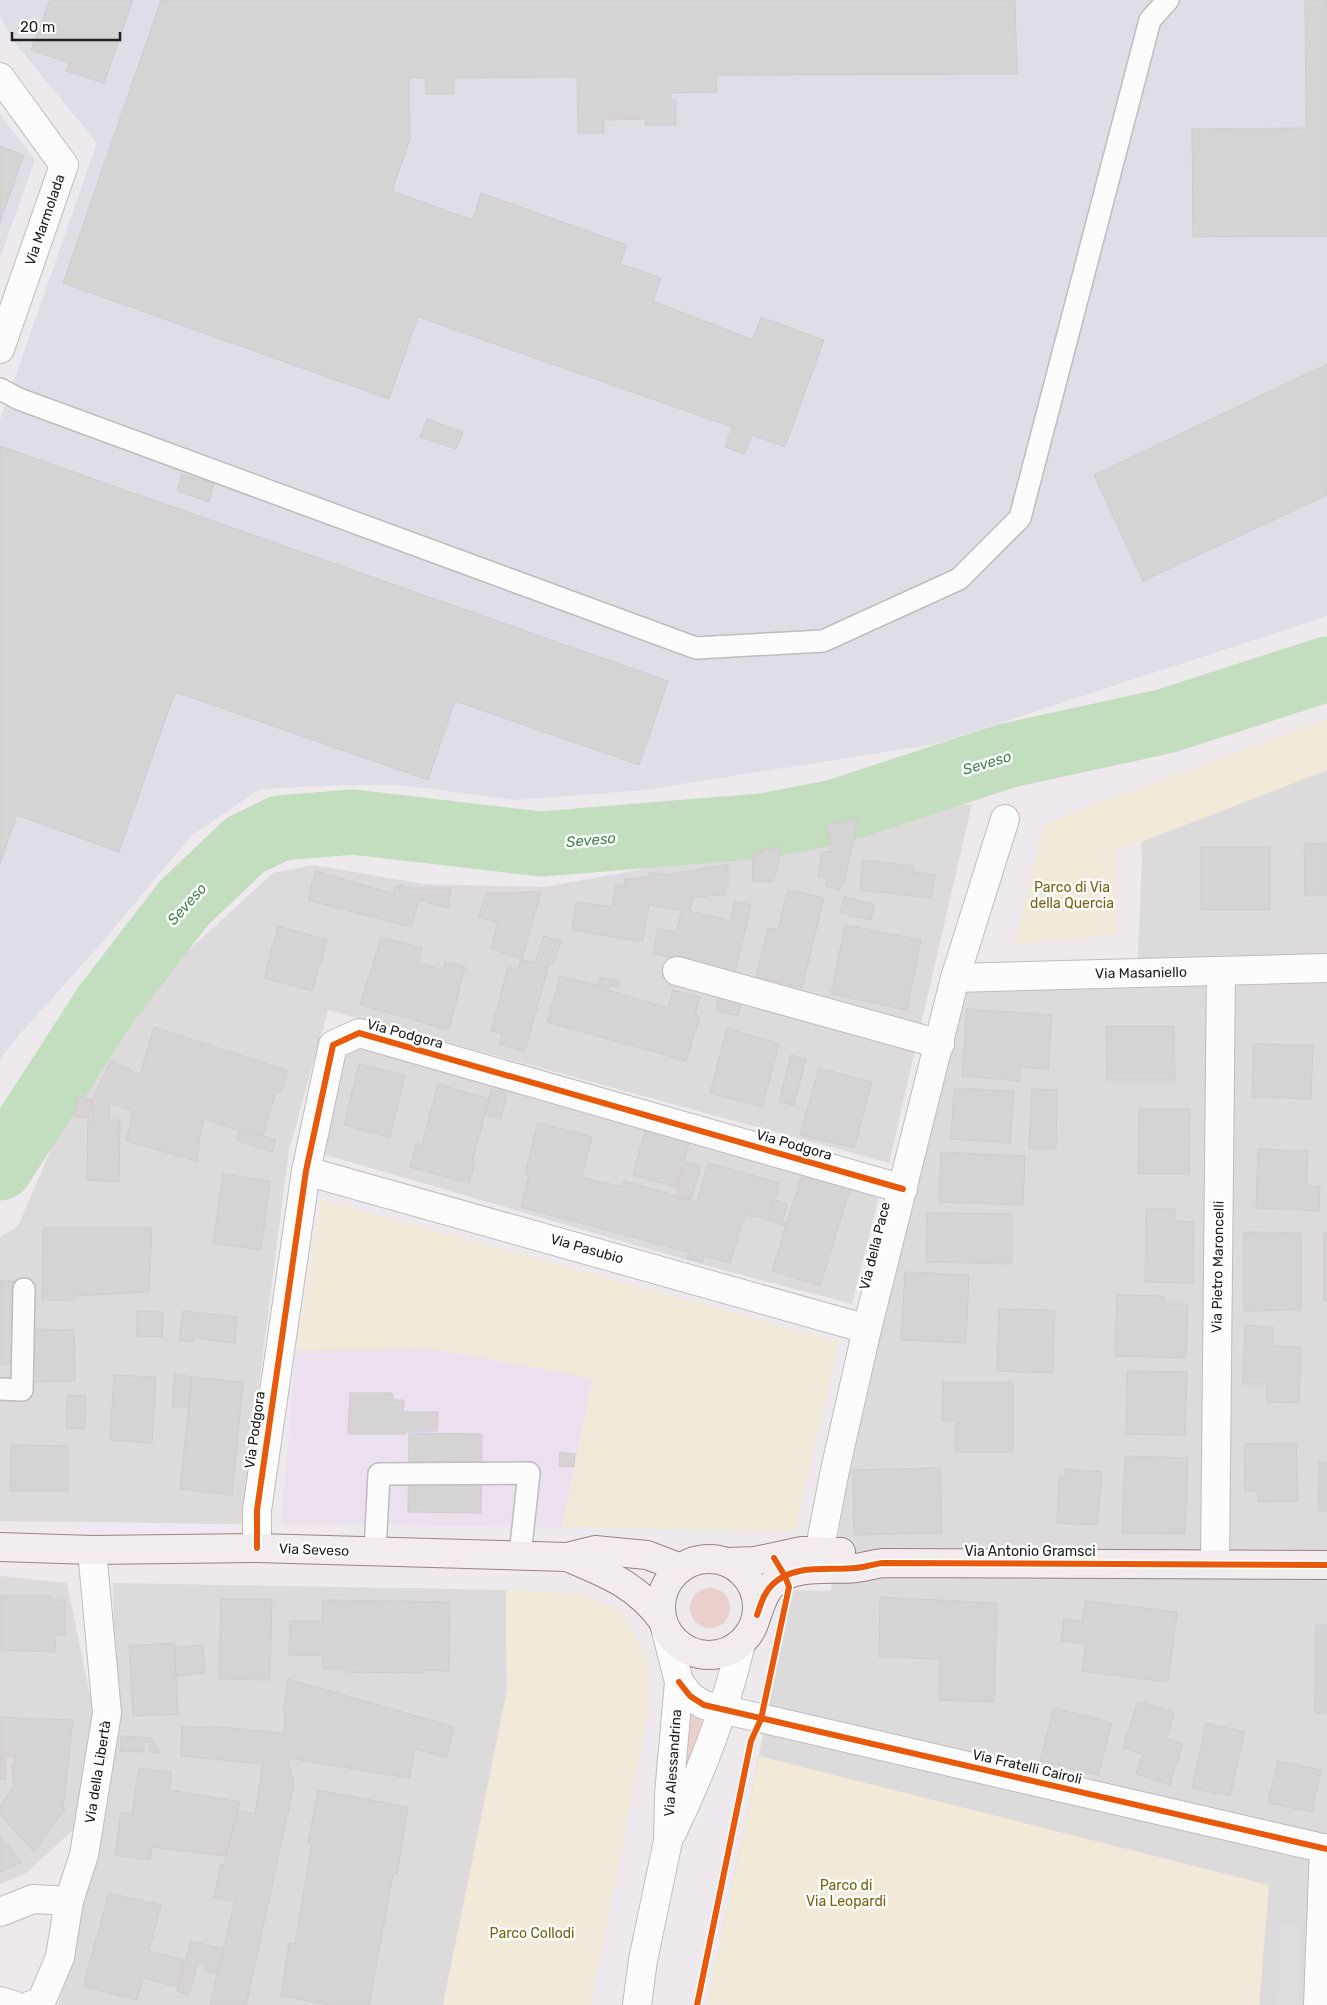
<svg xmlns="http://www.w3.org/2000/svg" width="1327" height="2005" font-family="Rubik,sans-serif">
  <rect width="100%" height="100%" fill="#eee9ec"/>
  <g fill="#dddadc">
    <polygon points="1327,770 1327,2005 707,2005 793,1590 831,1591 867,1329 955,978 1137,973 1142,861 1141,842"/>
    <polygon points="972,804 889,1163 328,1010 289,1150 241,1524 0,1521 0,1237 18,1226 75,1094 163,974 273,873 313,865 423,884 544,887 639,870 860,815"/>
    <polygon points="355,1047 694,1137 879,1196 852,1304 704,1265 323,1154 343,1056"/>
    <polygon points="0,1576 67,1583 93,1710 75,1828 25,1874 0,1884"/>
    <polygon points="113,1583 506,1590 507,1691 443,2005 58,2005 104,1819 116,1717"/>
  </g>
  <polygon fill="#ebe0ee" points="432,1349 593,1378 562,1527 281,1524 296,1351"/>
  <g fill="#dfdee6">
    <polygon points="0,0 1327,0 1327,616 936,744 644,790 516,800 401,785 346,785 260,789 191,836 99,946 19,1035 0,1059 0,420 97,143 15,43 0,16"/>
    <polygon points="0,114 35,160 0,258"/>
  </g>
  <g fill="#ead0cc">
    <circle cx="710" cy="1608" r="20"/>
    <polygon points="687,1712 703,1721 683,1780"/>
  </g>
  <g fill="#f2ead8">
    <polygon points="1327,719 1327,770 1141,842 1115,850 1118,934 1014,945 1044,824"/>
    <polygon points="321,1200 839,1342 795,1531 562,1527 593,1378 432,1349 296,1351"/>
    <polygon points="506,1590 577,1594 620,1610 647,1655 648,1714 591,2005 443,2005 507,1691"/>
    <polygon points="759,1756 1269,1885 1259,2005 707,2005"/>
  </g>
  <polygon fill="#dedcdd" points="1280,1924 1302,1924 1299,2005 1277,2005"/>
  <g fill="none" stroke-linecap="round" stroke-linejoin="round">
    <polyline stroke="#c3debe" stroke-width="65" points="0,1168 107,1003 184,903 245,845 280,828 353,822 541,844 762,826 835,812 1006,756 1166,721 1327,669"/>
  </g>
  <g fill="#d6d3d5" stroke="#d1cacf">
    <polygon points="50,0 133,0 104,83 66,71 69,63 31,50"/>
    <polygon points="161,0 1015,0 1017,74 716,75 717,92 671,93 670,100 676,100 676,125 645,125 646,119 604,120 604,133 578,133 577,77 454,78 454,94 426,94 425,78 409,78 410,139 392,191 473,220 481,193 627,245 620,264 661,278 653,301 753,340 761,317 824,340 785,447 752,435 744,454 725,447 732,427 418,317 389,399 63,283"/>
    <polygon points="1305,0 1327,0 1327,236 1193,237 1192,129 1306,128"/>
    <polygon points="0,146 24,155 0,222"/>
    <polygon points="1327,364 1327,495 1143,581 1094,475"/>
    <polygon points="427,419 463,432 456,449 420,437"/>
    <polygon points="0,446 668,681 639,765 455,701 428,780 175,692 119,852 17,815 0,864"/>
    <polygon points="182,474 214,484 209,502 177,491"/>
    <polygon points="858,819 844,884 842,884 840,890 825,885 827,879 818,876 822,853 832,851 826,825"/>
    <polygon points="1327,843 1327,895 1305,896 1304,844"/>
    <polygon points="779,847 779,862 773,882 753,882 752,854 755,855 756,852 761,854 761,850"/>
    <rect x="1201" y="847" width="69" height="63"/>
    <polygon points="863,860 914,866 914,872 935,875 931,898 860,890"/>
    <polygon points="728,864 728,886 725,886 725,895 707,895 706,897 693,896 690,911 730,921 735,901 751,905 735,972 653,954 658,929 676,932 682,910 649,905 642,942 572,930 576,902 612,907 616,885 625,887 625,879 649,877 650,872 668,875"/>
    <polygon points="315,871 394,894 394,887 399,888 399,885 404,885 404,888 451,888 448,908 419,900 411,927 308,900"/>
    <polygon points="788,890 824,898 802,988 756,977 768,928 778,930"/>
    <polygon points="541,892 522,959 491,949 498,922 478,917 487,893"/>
    <polygon points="844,897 874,904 871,920 840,913"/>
    <polygon points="845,925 921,940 907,1010 831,994"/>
    <polygon points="278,926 327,940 312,991 264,978"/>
    <polygon points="544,936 561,941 553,965 549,964 525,1051 499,1044 502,1033 491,1031 508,967 518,970 521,959 535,963"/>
    <polygon points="381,937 422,948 418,963 443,970 445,962 465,967 449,1030 360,1005"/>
    <polygon points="560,976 608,988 608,990 668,1008 673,990 700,997 695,1015 700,1017 686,1061 547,1022"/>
    <polygon points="601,977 620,981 618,987 609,985 608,988 599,986"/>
    <polygon points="721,987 744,994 738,1016 716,1010"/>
    <polygon points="967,1009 1052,1015 1048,1069 1020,1067 1020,1081 962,1076"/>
    <polygon points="1106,1026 1174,1026 1175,1080 1107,1080"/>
    <polygon points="154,1027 288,1071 281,1093 276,1092 262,1138 204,1119 201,1129 197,1161 126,1141 133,1111 109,1103 109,1120 120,1120 119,1182 87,1180 88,1120 92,1120 93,1099 111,1060 140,1075"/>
    <polygon points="727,1028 779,1044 762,1107 710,1093"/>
    <polygon points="1254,1044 1313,1045 1311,1099 1252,1097"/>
    <polygon points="791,1055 806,1059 794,1105 779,1102"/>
    <polygon points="359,1064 405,1075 390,1137 344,1125"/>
    <polygon points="819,1068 872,1082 854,1148 800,1135"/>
    <polygon points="438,1084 489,1099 472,1162 475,1162 469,1183 410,1167 416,1144 422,1145"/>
    <polygon points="954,1088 1014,1091 1010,1143 951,1139"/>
    <polygon points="491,1089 507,1093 501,1119 485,1115"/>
    <polygon points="1032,1089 1057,1090 1056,1149 1029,1149"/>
    <polygon points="78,1097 92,1099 89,1118 74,1116"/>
    <polygon points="1139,1109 1190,1109 1189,1174 1138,1174"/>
    <polygon points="538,1123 592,1137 582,1177 622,1187 624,1181 697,1202 708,1163 780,1183 768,1220 753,1215 753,1217 745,1214 730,1263 704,1256 702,1262 687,1258 689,1252 521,1207 529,1176 525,1175"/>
    <polygon points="646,1127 690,1139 677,1187 633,1175"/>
    <polygon points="240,1130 276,1140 272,1152 237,1141"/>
    <polygon points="1258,1149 1308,1151 1306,1186 1320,1186 1319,1211 1256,1208"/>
    <polygon points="941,1152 1025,1156 1023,1205 939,1202"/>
    <polygon points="686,1162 701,1166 691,1199 677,1194"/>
    <polygon points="223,1174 270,1181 261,1250 213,1243"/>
    <polygon points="802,1174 850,1189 820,1286 772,1271"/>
    <polygon points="774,1200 787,1204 782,1223 786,1223 785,1226 768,1220"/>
    <polygon points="1146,1209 1175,1209 1175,1221 1194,1222 1193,1283 1145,1282"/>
    <polygon points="927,1213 1012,1214 1012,1264 926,1262"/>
    <polygon points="43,1228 152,1228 149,1292 72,1296 72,1300 42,1300"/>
    <polygon points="1244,1232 1301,1233 1301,1310 1244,1311"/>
    <rect x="1324" y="1233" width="3" height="68"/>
    <polygon points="905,1272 969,1275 966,1343 901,1340"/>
    <rect x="0" y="1281" width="16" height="83"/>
    <polygon points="1117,1295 1164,1296 1164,1304 1188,1304 1186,1358 1115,1356"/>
    <polygon points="999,1309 1055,1310 1053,1373 997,1371"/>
    <polygon points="137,1311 163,1312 162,1337 137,1336"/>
    <polygon points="183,1311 237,1317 235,1343 194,1338 193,1342 179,1340"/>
    <polygon points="1245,1325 1273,1327 1273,1346 1301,1347 1299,1403 1266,1402 1267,1384 1243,1384"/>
    <polygon points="29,1329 74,1330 75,1381 30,1382"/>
    <polygon points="1127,1371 1187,1372 1185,1435 1126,1434"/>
    <polygon points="175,1374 192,1377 189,1408 172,1406"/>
    <polygon points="114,1375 156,1377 152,1443 110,1440"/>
    <polygon points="192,1377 243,1382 232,1495 180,1489"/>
    <polygon points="943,1382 1013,1382 1013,1452 955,1452 956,1421 942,1421"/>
    <polygon points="350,1393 392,1393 393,1400 404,1400 403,1412 438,1412 437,1431 406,1431 406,1434 348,1434"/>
    <polygon points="67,1395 86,1396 85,1429 66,1428"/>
    <polygon points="409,1433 482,1434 481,1513 408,1512"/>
    <polygon points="1296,1443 1298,1501 1258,1502 1258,1491 1245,1492 1244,1444"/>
    <polygon points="11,1445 68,1446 68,1491 10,1491"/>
    <polygon points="560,1452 575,1454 574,1467 559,1466"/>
    <polygon points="1125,1456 1188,1458 1185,1534 1122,1533"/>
    <polygon points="1319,1462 1327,1462 1327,1511 1318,1511"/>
    <polygon points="940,1468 942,1533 854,1535 853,1470"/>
    <polygon points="1064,1469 1102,1472 1097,1525 1057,1523 1059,1476 1065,1477"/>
    <polygon points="0,1596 51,1596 51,1600 65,1600 65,1635 55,1636 56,1652 0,1650"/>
    <polygon points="880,1597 997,1603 994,1702 939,1700 940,1659 879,1657"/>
    <polygon points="221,1599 272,1599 270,1680 219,1679"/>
    <polygon points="323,1600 450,1602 449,1671 424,1670 424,1673 346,1672 346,1669 323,1669 323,1655 289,1655 290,1621 322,1621"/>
    <polygon points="1085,1601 1177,1612 1168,1682 1082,1671 1086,1644 1061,1641 1064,1619 1082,1621"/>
    <polygon points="1316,1625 1327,1625 1327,1714 1315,1712"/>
    <polygon points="174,1643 178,1714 133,1716 129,1646"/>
    <polygon points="203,1645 205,1673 176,1676 174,1647"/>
    <polygon points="288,1679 454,1727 447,1757 415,1749 409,1778 289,1758 288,1767 290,1767 294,1785 246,2005 210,2005 235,1901 214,1897 221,1864 224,1865 238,1811 255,1814 263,1764 181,1756 182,1726 209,1728 209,1726 284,1733 285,1714 283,1714"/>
    <polygon points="1138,1701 1174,1713 1166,1738 1183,1744 1170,1785 1136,1774 1143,1754 1123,1748"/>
    <polygon points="1054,1708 1112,1723 1098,1775 1040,1761"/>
    <polygon points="0,1717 73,1720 63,1808 65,1809 34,1852 0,1815 0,1806 14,1786 12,1765 14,1765 15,1756 0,1756"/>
    <polygon points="1206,1723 1245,1732 1230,1796 1192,1788"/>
    <polygon points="121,1736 151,1738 161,1753 149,1752 149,1742 144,1742 144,1752 120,1751"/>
    <polygon points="0,1757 5,1758 6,1780 0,1779"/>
    <polygon points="1278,1761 1321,1770 1312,1812 1268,1803"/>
    <polygon points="139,1768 172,1772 169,1790 240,1802 225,1856 152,1847 150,1860 115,1855 121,1812 132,1814"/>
    <polygon points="318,1790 408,1807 397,1874 393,1874 369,2005 330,2005 281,1996 289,1943 295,1944 312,1844 308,1843"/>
    <polygon points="0,1836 22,1862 0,1872"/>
    <polygon points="109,1893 161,1905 149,1951 184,1960 177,1987 143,1978 137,2000 83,1986"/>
    <polygon points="191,1941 224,1949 218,1974 204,1971 206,1965 198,1963 189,1995 177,1991"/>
  </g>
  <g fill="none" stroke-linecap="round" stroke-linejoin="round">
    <defs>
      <g id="lane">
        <polyline points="0,389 19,399 696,648 823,641 959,579 1020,518 1150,20 1168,0"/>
        <polyline points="0,1389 22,1390 24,1289"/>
        <polyline points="375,1552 379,1474 529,1473 520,1555"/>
      </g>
      <g id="street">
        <polyline points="0,77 64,165 0,349"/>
        <polyline points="677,971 940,1044"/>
        <polyline points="955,978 1327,968"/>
        <polyline points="306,1171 867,1329"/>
        <polyline points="257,1548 257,1510 306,1171 333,1045 359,1033 903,1189"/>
        <polyline points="1215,1563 1221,971"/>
        <polyline points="818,1569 822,1537 835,1470 867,1329 955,978 1005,819"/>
        <polyline points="679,1682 690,1696 704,1705 1327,1849"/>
        <path d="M672,1833c29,-60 54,-125 69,-190"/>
        <polyline points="0,1912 33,1899 69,1901 84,1855 107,1713 92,1550"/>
        <polyline points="0,2001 13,2005"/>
        <polyline points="31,2005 41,2002 60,1957 69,1901"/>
        <polyline points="637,2005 643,1960 668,1841 669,1794 679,1682 665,1627"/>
        <polyline points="1318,2005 1324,1848"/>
      </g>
      <g id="secondary">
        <polyline points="0,1547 92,1550 257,1548 567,1557 595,1550 647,1555 681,1568"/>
        <path d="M567,1557c38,16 71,28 96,64"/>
        <circle cx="709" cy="1607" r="48"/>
        <polyline points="727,1562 755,1561 802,1551 841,1552"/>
        <path d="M757,1615c4,-11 7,-23 16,-31 22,-21 56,-13 83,-16 9,-1 18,-4 27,-5l444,2"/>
      </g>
    </defs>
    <use href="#lane" stroke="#bebcbd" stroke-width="24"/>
    <use href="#street" stroke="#bebcbd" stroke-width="30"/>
    <use href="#secondary" stroke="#978287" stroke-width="30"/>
    <use href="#lane" stroke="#fcfcfc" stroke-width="21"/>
    <use href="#street" stroke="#fcfcfc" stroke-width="28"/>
    <use href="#secondary" stroke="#f3ecee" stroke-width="28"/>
    <defs>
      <g id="cycleway">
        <polyline points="257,1548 257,1510 306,1171 333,1045 359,1033 903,1189"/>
        <path d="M757,1615c4,-11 7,-23 16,-31 22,-21 56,-13 83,-16 9,-1 18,-4 27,-5l444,2"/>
        <polyline points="679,1682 690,1696 704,1705 1327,1849"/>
        <polyline points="697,2005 751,1741 761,1719 789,1587 785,1576 774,1558"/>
      </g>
    </defs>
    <use href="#cycleway" stroke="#fff" stroke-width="9"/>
    <use href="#cycleway" stroke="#e8590c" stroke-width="6"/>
  </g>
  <g text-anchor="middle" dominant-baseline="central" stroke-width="5" stroke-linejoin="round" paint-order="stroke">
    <g font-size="14" fill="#202020" stroke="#fff">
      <text transform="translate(45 220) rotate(-71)">Via Marmolada</text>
      <text transform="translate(1141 973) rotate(-1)">Via Masaniello</text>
      <text transform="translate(405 1034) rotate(15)">Via Podgora</text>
      <text transform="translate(794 1145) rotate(16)">Via Podgora</text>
      <text transform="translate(875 1246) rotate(-76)">Via della Pace</text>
      <text transform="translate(587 1249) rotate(16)">Via Pasubio</text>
      <text transform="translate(1218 1267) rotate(-89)">Via Pietro Maroncelli</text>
      <text transform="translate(255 1430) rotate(-82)">Via Podgora</text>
      <text transform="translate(314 1550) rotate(2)">Via Seveso</text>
      <text x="1030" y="1551">Via Antonio Gramsci</text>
      <text transform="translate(673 1763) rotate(-86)">Via Alessandrina</text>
      <text transform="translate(1027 1767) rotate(13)">Via Fratelli Cairoli</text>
      <text transform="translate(98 1772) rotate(-81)">Via della Libertà</text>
    </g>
    <g font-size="14" fill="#796013" stroke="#fff">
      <text x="1072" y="887">Parco di Via<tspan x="1072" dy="16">della Quercia</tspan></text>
      <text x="846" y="1885">Parco di<tspan x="846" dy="16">Via Leopardi</tspan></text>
      <text x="532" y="1933">Parco Collodi</text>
    </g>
    <g font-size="15" font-style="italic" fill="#42844d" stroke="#fff">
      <text transform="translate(987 763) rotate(-17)">Seveso</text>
      <text transform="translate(591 840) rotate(-5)">Seveso</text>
      <text transform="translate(187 904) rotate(-48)">Seveso</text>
    </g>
  </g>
  <path d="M12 32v8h108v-8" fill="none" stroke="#202020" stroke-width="2.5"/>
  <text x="20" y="32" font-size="15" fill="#202020" stroke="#ffffff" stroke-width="4" paint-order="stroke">20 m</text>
</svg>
